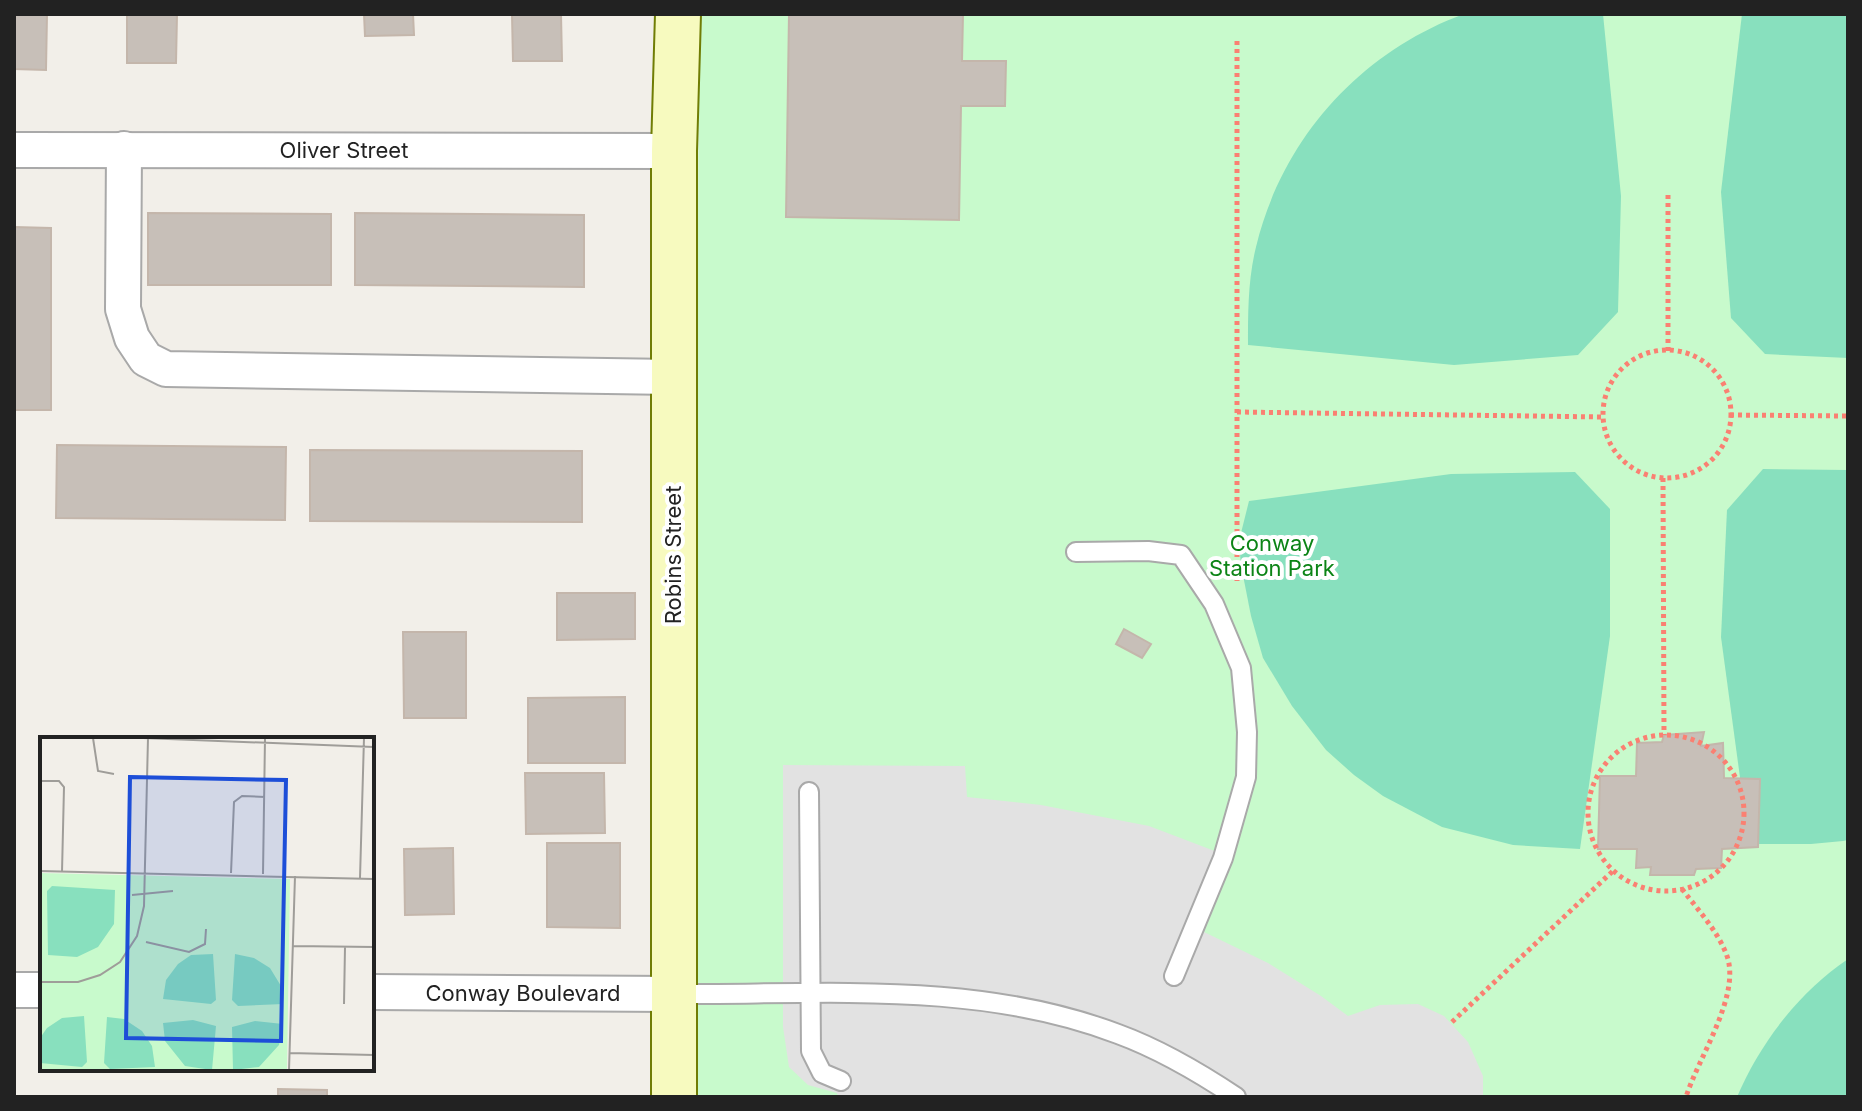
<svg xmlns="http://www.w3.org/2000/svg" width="1862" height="1111" font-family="Inter,sans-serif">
  <rect width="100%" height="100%" fill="#f2efe9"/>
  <polygon fill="#c8facc" points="699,14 1848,14 1848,1097 694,1097"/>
  <g fill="#88e0be">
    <path d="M1464,14h139l18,182 -3,116 -40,43 -124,10 -206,-20c0,-33 0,-66 8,-98 26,-108 104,-195 208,-233z"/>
    <polygon points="1742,14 1848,14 1848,358 1765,354 1731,318 1721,192"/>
    <polygon points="1763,469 1848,470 1848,840 1843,841 1811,844 1749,844 1721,637 1727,510"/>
    <polygon points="1575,472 1610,509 1610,636 1580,849 1513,845 1442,827 1383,796 1354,775 1326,750 1292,706 1263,658 1251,616 1241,565 1239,541 1249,501 1451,474"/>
    <path d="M1848,959v138h-111c23,-54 62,-105 111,-138z"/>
  </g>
  <polygon fill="#e2e2e2" points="783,765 965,766 967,797 1041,805 1149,826 1233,858 1204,932 1268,963 1321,996 1348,1016 1380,1005 1418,1004 1444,1016 1468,1042 1483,1076 1483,1097 838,1097 837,1093 808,1085 789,1067 783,1027"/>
  <g fill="#c7bfb8" stroke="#c4b6ab" stroke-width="2">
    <polygon points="14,14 47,14 46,70 14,69"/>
    <polygon points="127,14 177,14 176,63 127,63"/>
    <polygon points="364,14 413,14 414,35 365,36"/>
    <polygon points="512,14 561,14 562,61 513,61"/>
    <polygon points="789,14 963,14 962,61 1006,61 1005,106 961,106 959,220 786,217"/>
    <polygon points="148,213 331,214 331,285 148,285"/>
    <polygon points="355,213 584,215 584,287 355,285"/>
    <polygon points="14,227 51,228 51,410 14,410"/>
    <polygon points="57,445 286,447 285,520 56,518"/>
    <polygon points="310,450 582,451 582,522 310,521"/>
    <polygon points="557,593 635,593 635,639 557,640"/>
    <polygon points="1124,629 1151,644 1142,658 1116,644"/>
    <polygon points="403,632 466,632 466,718 404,718"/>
    <polygon points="625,697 625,763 528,763 528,698"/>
    <polygon points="1704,732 1701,746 1723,743 1724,778 1760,779 1758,847 1722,849 1721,868 1696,869 1694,875 1650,875 1651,867 1636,868 1637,849 1598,849 1600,776 1636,776 1637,743 1662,742 1664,735"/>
    <polygon points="525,773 604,773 605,833 526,834"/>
    <polygon points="547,843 620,843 620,928 547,927"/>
    <polygon points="453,848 454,914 405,915 404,849"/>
    <polygon points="278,1089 327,1090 327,1097 278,1097"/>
  </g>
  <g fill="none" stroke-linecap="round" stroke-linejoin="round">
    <defs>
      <g id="lane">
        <polyline points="1076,552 1148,551 1181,555 1214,604 1241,668 1247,732 1246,777 1223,858 1174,976"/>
        <polyline points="809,792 811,1051 822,1073 841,1081"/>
        <path d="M673,994c148,1 304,-14 445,40 41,15 82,39 118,63"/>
      </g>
      <g id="street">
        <polyline points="124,149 123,309 132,338 146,359 166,369 673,377"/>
        <polyline points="14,150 674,151"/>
        <polyline points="14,990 42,990"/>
        <polyline points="372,992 673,994"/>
      </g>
      <polyline id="secondary" points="674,1097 674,151 678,14"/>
    </defs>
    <use href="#lane" stroke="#a9a9a9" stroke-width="22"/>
    <use href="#street" stroke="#a9a9a9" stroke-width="38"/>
    <use href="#secondary" stroke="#707d05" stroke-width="48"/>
    <g stroke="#fa8072" stroke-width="5" stroke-dasharray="4 4" stroke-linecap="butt">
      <circle cx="1667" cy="414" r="64"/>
      <polyline points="1668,351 1668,195"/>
      <polyline points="1237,412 1604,417"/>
      <polyline points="1730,415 1848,416"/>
      <polyline points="1663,478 1664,735"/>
      <polyline points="1237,581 1237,41"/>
      <circle cx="1666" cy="813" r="78"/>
      <path d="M1682,889c16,21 36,42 45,67 14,40 -29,102 -41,141"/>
      <polyline points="1452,1022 1614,870"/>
    </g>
    <use href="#lane" stroke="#fff" stroke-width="18"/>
    <use href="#street" stroke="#fff" stroke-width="34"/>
    <use href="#secondary" stroke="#f7fabf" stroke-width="44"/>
  </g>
  <g text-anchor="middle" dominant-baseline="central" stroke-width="8" stroke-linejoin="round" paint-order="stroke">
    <g font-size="22" fill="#222" stroke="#fff">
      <text x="344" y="150">Oliver Street</text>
      <text transform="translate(673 555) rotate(-90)">Robins Street</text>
      <text x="523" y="993">Conway Boulevard</text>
    </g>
    <g font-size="22" fill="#0c8416" stroke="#fff">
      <text x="1272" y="543">Conway<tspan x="1272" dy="25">Station Park</tspan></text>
    </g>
  </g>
  <g transform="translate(40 737)">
    <rect width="334" height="334" fill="#f2efe9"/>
    <path d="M0,136l250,6 -3,191h-247z" fill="#c8facc"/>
    <path d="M12,149l63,4 -1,34 -16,23 -21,10 -29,-2 -1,-64zM173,217l3,46 -5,4 -48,-5 3,-19 12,-16 13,-9zM195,217l19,4 16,10 11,18 2,18 -45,2 -6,-6zM44,279l3,46 -5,5 -42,-4v-25l7,-10 15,-10zM67,280l17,2 18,12 10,15 3,21 -45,2 -6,-6zM153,283l23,6 -4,44 -27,-4 -20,-25 -2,-18zM215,284l28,3 -4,21 -20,22 -26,3 -1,-43z" fill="#88e0be"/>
    <path fill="none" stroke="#9f9d99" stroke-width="2" d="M53,1l5,33 16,3M103,1l231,9M0,44h19l5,6 -2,85M0,134l334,8M191,136l3,-71 8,-6 23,1M223,137l2,-136M320,141l4,-140M92,158l41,-4M106,205l43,10 16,-8 1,-15M253,209l81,1M0,245h38l22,-7 20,-13 17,-26 7,-30 4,-168M304,267l1,-57M249,316l85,2M249,333l6,-194"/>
    <path fill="#1d4ed8" fill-opacity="0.15" stroke="#1d4ed8" stroke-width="4" d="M90,40l156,3 -5,261 -155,-3z"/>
    <rect width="334" height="334" fill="none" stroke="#222" stroke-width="4"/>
  </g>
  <rect width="1862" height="1111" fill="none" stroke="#222222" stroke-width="32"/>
</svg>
